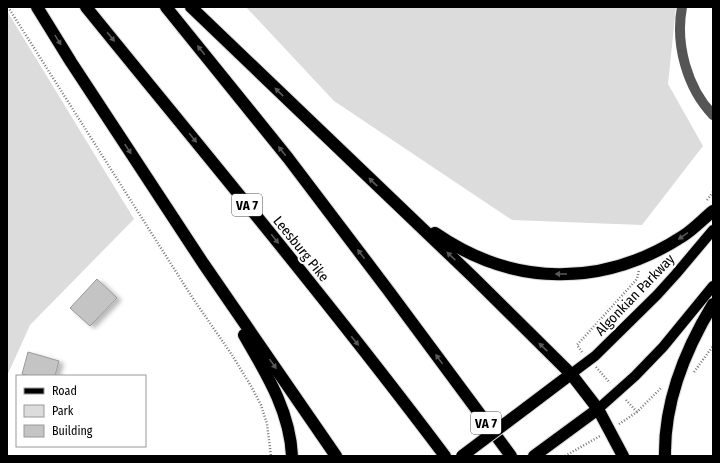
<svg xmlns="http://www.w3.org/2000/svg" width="720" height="463" font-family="'Fira Sans Condensed',sans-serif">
  <defs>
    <filter id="shadow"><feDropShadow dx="4.5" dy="2.5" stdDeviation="2" flood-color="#0004"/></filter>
  </defs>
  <rect width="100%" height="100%" fill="#fff"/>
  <g fill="#dcdcdc">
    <polygon points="246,7 676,7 668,84 703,146 642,225 512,220 334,101"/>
    <polygon points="7,11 134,219 30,325 7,376"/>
  </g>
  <g fill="#c4c4c4" stroke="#999" filter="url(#shadow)">
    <polygon points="97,279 117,298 90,326 70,308"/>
    <polygon points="28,352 59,361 55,376 29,376 22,374"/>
  </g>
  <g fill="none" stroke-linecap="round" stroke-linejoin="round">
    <defs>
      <g id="major">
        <polyline points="571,374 595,356 657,295 676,274 713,230"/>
        <polyline points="598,409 635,376 663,347 713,286"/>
      </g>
      <g id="highway">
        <polyline points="37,7 71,62 203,263 336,456"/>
        <path d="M86,7c121,149 244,296 359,449"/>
        <polyline points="166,7 288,158 388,290 511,456"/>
        <polyline points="191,7 473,277 571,374 598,409 623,456"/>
        <path d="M435,233c78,54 168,55 248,3 11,-7 20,-17 30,-25"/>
        <path d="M244,335c22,38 46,76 48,121"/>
        <polyline points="526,408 571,374"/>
        <polyline points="534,456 598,409"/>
        <path d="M665,456c-1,-55 20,-106 48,-152"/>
      </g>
    </defs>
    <use href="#major" stroke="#dbdbdb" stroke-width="12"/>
    <use href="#highway" stroke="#dbdbdb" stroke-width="14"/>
    <g stroke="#777" stroke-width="2.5" stroke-dasharray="1 2" stroke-linecap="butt">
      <polyline points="8,7 192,297 232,355 251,386 261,405 267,424 271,456"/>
      <polyline points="707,200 713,192"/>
      <polyline points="582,352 577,345 637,279 639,270"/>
      <polyline points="596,367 610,383"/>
      <polyline points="694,372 713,346"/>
      <polyline points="626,400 637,412"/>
      <polyline points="619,424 637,412 662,387"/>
      <polyline points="565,456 600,436"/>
    </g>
    <path stroke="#555" stroke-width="10" d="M682,7c-7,37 5,81 31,108"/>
    <use href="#major" stroke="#000" stroke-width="10"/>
    <use href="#highway" stroke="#000" stroke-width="12"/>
    <defs>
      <polyline id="highway-bridge" points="462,456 526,408"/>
    </defs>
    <use href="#highway-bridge" stroke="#dbdbdb" stroke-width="14" stroke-linecap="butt"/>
    <use href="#highway-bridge" stroke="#000" stroke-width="12"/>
  </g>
  <defs><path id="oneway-solid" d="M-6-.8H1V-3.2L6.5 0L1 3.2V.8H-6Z"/></defs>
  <g fill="#595959">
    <use href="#oneway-solid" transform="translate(111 37) rotate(51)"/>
    <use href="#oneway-solid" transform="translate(58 40) rotate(58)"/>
    <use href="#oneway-solid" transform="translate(201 50) rotate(-129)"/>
    <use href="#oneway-solid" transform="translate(279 92) rotate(-136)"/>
    <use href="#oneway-solid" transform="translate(193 138) rotate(51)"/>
    <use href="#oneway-solid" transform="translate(128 149) rotate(57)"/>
    <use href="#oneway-solid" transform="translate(282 151) rotate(-129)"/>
    <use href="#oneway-solid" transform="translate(373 182) rotate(-136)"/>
    <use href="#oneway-solid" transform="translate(683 236) rotate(145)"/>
    <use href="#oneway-solid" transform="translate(275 239) rotate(51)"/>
    <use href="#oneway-solid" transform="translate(361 254) rotate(-127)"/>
    <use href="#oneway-solid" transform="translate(451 256) rotate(-137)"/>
    <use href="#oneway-solid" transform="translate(561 274) rotate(180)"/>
    <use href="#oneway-solid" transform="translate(355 341) rotate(51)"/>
    <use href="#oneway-solid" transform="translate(543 347) rotate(-136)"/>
    <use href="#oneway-solid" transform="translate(439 359) rotate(-126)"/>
    <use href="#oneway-solid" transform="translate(273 364) rotate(55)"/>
  </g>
  <g text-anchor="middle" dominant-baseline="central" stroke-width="4" stroke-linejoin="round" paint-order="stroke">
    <g fill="#fff" stroke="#4c4c4c" stroke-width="1">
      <rect x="232" y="194" width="30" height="22" rx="3"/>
      <rect x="471" y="412" width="30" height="22" rx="3"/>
    </g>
    <g font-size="13" font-weight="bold" fill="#000">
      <text x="247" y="205">VA 7</text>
      <text x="486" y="423">VA 7</text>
    </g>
    <g font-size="14" fill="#000" stroke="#fff">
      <text transform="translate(301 249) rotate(51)">Leesburg Pike</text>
      <text transform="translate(635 295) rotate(-46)">Algonkian Parkway</text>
    </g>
  </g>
  <rect width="720" height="463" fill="none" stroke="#000000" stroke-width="16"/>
  <rect x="16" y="375" width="130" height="72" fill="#ffffff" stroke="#999999"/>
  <rect x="24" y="388" width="20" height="6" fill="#000000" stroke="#999999"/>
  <text x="52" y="395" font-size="12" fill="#000000">Road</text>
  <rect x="24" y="405" width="20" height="12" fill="#dcdcdc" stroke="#999999"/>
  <text x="52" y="415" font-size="12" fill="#000000">Park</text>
  <rect x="24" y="425" width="20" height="12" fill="#c4c4c4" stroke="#999999"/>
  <text x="52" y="435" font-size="12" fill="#000000">Building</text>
</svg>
